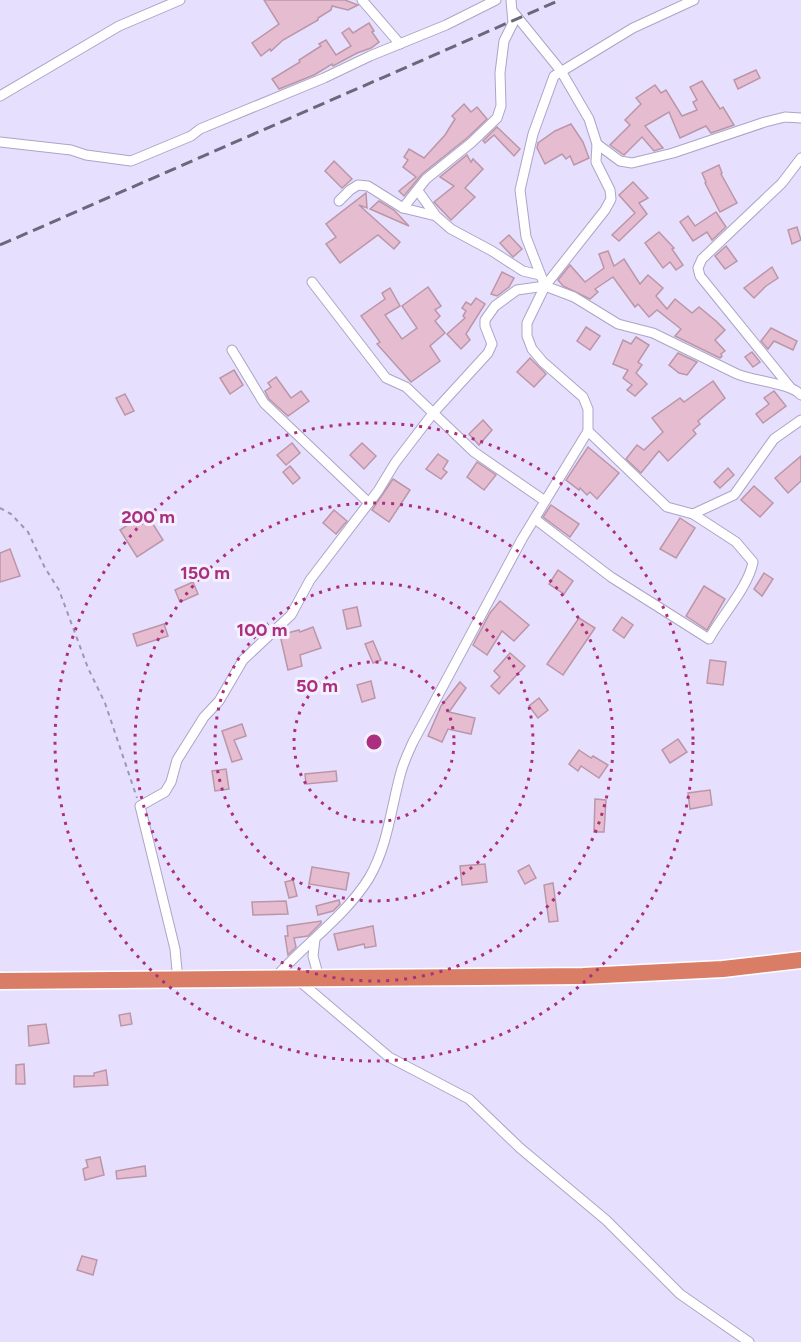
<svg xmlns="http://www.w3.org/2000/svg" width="801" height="1342" font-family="Figtree,sans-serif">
  <rect width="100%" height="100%" fill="#e6e0fe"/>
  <g fill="#e6bdd0" stroke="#bb96a8" stroke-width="1.5">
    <polygon points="264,0 345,0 358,5 348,10 332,6 331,10 318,18 318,20 283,40 271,51 270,49 261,56 252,43 279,24"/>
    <polygon points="369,23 374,31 372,32 379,42 371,48 357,53 333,66 332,64 314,75 279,89 272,79 300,62 299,60 321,46 319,44 326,40 336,55 351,46 342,33 349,28 353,33"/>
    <polygon points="756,70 760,78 738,89 734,80"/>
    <polygon points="702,81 720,109 723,107 734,125 711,133 706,126 680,138 669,112 645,126 663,148 654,151 642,137 624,155 610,145 630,125 625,120 641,104 636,98 655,85 661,93 666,90 682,116 697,110 693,102 697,100 690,87"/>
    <polygon points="464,104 471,112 477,107 487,119 467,138 422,174 404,196 399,191 416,177 403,167 408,160 404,157 409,149 424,158 445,135 455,119 452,116"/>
    <polygon points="571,124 583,142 589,158 574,165 570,156 566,159 562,154 545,164 537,148 538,143 555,131"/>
    <polygon points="497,127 520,149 514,156 494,135 485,143 483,141"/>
    <polygon points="467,155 471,162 473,159 483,169 465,188 475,197 451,220 434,202 454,186 440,177"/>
    <polygon points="334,161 352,179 342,188 325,171"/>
    <polygon points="719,165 722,173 721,174 737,203 720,212 705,183 706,182 702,173"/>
    <polygon points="633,182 648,198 639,203 647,214 619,241 612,235 635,213 619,195"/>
    <polygon points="366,193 367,208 359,205 400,242 394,249 378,235 340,263 326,244 336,237 326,224"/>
    <polygon points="379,201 394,210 409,226 370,209"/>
    <polygon points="716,212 726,227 712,240 707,232 693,241 680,222 688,216 695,226"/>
    <polygon points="797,227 801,240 792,244 788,230"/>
    <polygon points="659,232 674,248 672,249 683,265 676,270 670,262 663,268 645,243"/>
    <polygon points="509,235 522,249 513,257 500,243"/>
    <polygon points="726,246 737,261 725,269 715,256"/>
    <polygon points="608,251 614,266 624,259 640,284 648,275 663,288 656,296 667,309 675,299 692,313 699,307 716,321 725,330 715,340 725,351 721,354 722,356 720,358 675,336 681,329 657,310 649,317 638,304 635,307 613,277 595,289 598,292 590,299 563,286 558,280 570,265 585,282 604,268 599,254"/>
    <polygon points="772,267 778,278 766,286 754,298 744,288"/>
    <polygon points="502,272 514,278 509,287 497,296 491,294"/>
    <polygon points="428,287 441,306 435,310 440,316 435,321 445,333 430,346 440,361 411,382 377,344 380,342 361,316 385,299 382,293 390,288 400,306 385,315 402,339 417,328 402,306"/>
    <polygon points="476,298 485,304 466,334 470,340 461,349 447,334 465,318 463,316 466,311 462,308 466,302 471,305"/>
    <polygon points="586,327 600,336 590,350 577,341"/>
    <polygon points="771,328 797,341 793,350 774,341 768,349 761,341"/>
    <polygon points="636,337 649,345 638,362 642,365 636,373 647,384 635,396 627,390 632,385 623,378 628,370 613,364 623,340 631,344"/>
    <polygon points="752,352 760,362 753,367 745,357"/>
    <polygon points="678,353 697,362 687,375 679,373 669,365"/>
    <polygon points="530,358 546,374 534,387 517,372"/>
    <polygon points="234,370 243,385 230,394 220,378"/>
    <polygon points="276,377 291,398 301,391 309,401 288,416 269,399 265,391 271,387 268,383"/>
    <polygon points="713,381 725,398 698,421 700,424 693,430 696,434 668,461 659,451 641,473 626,459 637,445 644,450 663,432 652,418 680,398 684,402"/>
    <polygon points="774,391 786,406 763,423 756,414 769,404 764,398"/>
    <polygon points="125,394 134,411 125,415 116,398"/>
    <polygon points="483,420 492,430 479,445 469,434"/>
    <polygon points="292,443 300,453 286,465 277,455"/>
    <polygon points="362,443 376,456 364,469 350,455"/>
    <polygon points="588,447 619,473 597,499 590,492 587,495 580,488 579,490 566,480"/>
    <polygon points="438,454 448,461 443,469 447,472 441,479 426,469"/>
    <polygon points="801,456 801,481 788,493 775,478"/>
    <polygon points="477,462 496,475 484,490 467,477"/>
    <polygon points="290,466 300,478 293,484 283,472"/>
    <polygon points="728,468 734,475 720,488 714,482"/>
    <polygon points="393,479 410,490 389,522 372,510"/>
    <polygon points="754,486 773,503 760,517 741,500"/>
    <polygon points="551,505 579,524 570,537 543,517"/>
    <polygon points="334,510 347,521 336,534 323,523"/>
    <polygon points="146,513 163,540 137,557 120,530"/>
    <polygon points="680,518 695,528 676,558 660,549"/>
    <polygon points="10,549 20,576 0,582 0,553"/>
    <polygon points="558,570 573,581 564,594 549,584"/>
    <polygon points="764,573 773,579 762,596 754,589"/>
    <polygon points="193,582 198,594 180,602 175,590"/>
    <polygon points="704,586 725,599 707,630 686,616"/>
    <polygon points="500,601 529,625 514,641 502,631 487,655 473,645 490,613"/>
    <polygon points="357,607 361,626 347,629 343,610"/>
    <polygon points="622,617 633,625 624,638 613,630"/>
    <polygon points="579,618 595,628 563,675 547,664"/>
    <polygon points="164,624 168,636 137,646 133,634"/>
    <polygon points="313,627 321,648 300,655 302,666 288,670 280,635 299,630 300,632"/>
    <polygon points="373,641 381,660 373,663 365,644"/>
    <polygon points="510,653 525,666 499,694 491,686 500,677 494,671"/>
    <polygon points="710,660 726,662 723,685 707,683"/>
    <polygon points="371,681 375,698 362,702 357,685"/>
    <polygon points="460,682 466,688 449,712 475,718 471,734 448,729 442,742 428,736 441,706"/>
    <polygon points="539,698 548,710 538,718 529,706"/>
    <polygon points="242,724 246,736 234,740 242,759 232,762 222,731"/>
    <polygon points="678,739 687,752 670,763 662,750"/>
    <polygon points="579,750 591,758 593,756 608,765 599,778 581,766 578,771 569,764"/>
    <polygon points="226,769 229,789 215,791 212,771"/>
    <polygon points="336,771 337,781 306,784 305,774"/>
    <polygon points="710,790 712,805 690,809 688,793"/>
    <polygon points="595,799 606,800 604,832 594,832"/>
    <polygon points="485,864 487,882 462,885 460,866"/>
    <polygon points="529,865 536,878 525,884 518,871"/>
    <polygon points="312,867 349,873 346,890 309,884"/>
    <polygon points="293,880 297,896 289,898 285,882"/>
    <polygon points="553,883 558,921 549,922 544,885"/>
    <polygon points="339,900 340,904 333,911 318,915 316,906"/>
    <polygon points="286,901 288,914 253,915 252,902"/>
    <polygon points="321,921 321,923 308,936 294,938 296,947 288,955 285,936 288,936 287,926"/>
    <polygon points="373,926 376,946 365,948 364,944 338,950 334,934"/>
    <polygon points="130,1013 132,1024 121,1026 119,1015"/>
    <polygon points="46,1024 49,1043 29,1046 28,1026"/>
    <polygon points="24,1064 25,1084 16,1084 16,1065"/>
    <polygon points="106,1070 108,1085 74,1087 74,1076 94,1076 94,1073"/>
    <polygon points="100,1157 104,1175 85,1180 83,1169 88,1167 86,1160"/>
    <polygon points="145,1166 146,1176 117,1179 116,1171"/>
    <polygon points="82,1256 97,1260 93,1275 77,1270"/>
  </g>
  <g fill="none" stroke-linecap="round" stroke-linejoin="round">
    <defs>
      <g id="street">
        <polyline points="362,0 400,44"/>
        <polyline points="514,13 561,71 589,119 597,144 596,162 610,190 611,199 605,210 545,286"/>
        <polyline points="0,96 119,26 180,0"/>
        <polyline points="0,142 71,150 86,155 131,161 191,136 200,129 324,78 370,56 446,25 496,0"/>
        <polyline points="597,144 620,161 632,163 673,153 765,122 785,117 801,118"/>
        <polyline points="418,191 436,216 451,229 492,251 523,271 540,275"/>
        <polyline points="339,201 350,190 358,185 368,186 403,208 436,216"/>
        <polyline points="403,208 426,179 471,143 497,118 501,106 500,73 504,41 513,23 511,0"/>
        <polyline points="312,282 386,378 406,387 474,452 545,501"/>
        <polyline points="232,350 264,403 369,503"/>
        <polyline points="790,387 700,276 698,268 702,259 782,183 801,158"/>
        <polyline points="693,514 734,495 774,439 801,420"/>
        <path d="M535,519l76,58 98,62c13,-24 39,-51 44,-77l-17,-20 -43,-28 -26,-7 -79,-76"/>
        <polyline points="315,939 313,956 319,978"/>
        <path d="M274,979c30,-35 71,-62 95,-101 19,-32 22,-71 32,-106 3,-11 8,-21 12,-30l109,-203 66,-108v-22l-5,-12 -40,-35 -11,-13 -5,-13v-13l18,-37 -19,-49 -6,-47 13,-56 21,-58 79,-48 61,-28"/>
        <polyline points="297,979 389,1057 469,1099 520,1148 606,1220 680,1294 749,1342"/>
        <path d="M178,981l-3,-32 -35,-143 25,-14 6,-10 6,-22 27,-43 15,-16 24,-41 48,-45 19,-35 68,-89 17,-28 39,-51 54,-59 4,-9 -7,-18v-6l10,-14 22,-16 28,-4 29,11 44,27 35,9 84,41c16,7 54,9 64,21"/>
      </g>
      <polyline id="highway" points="0,981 583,976 723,969 801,960"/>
    </defs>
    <use href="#street" stroke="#aca4c7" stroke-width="11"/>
    <use href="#highway" stroke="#fff" stroke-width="19"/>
    <polyline stroke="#9d98b0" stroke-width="2" stroke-dasharray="4.5 4.5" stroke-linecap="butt" points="0,508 11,514 28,532 45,568 59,590 88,668 105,703 137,798"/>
    <use href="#street" stroke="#fff" stroke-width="9"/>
    <use href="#highway" stroke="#d97d66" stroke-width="16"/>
    <polyline stroke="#6c677b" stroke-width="3" stroke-dasharray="12 6" stroke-linecap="butt" points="0,245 560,0"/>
  </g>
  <g fill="none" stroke="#ac2f7f" stroke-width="3" stroke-dasharray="3 6">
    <circle cx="374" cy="742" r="80"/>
    <circle cx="374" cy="742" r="159"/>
    <circle cx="374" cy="742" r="239"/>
    <circle cx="374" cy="742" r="319"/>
  </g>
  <circle cx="374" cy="742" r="9" fill="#ac2f7f" stroke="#f3f0ff" stroke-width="3"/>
  <g font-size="18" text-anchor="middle" font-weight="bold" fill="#ac2f7f" stroke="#f3f0ff" stroke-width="6" stroke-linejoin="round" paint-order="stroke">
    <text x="148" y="523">200 m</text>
    <text x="205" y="579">150 m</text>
    <text x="262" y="636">100 m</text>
    <text x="317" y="692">50 m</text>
  </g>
</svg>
